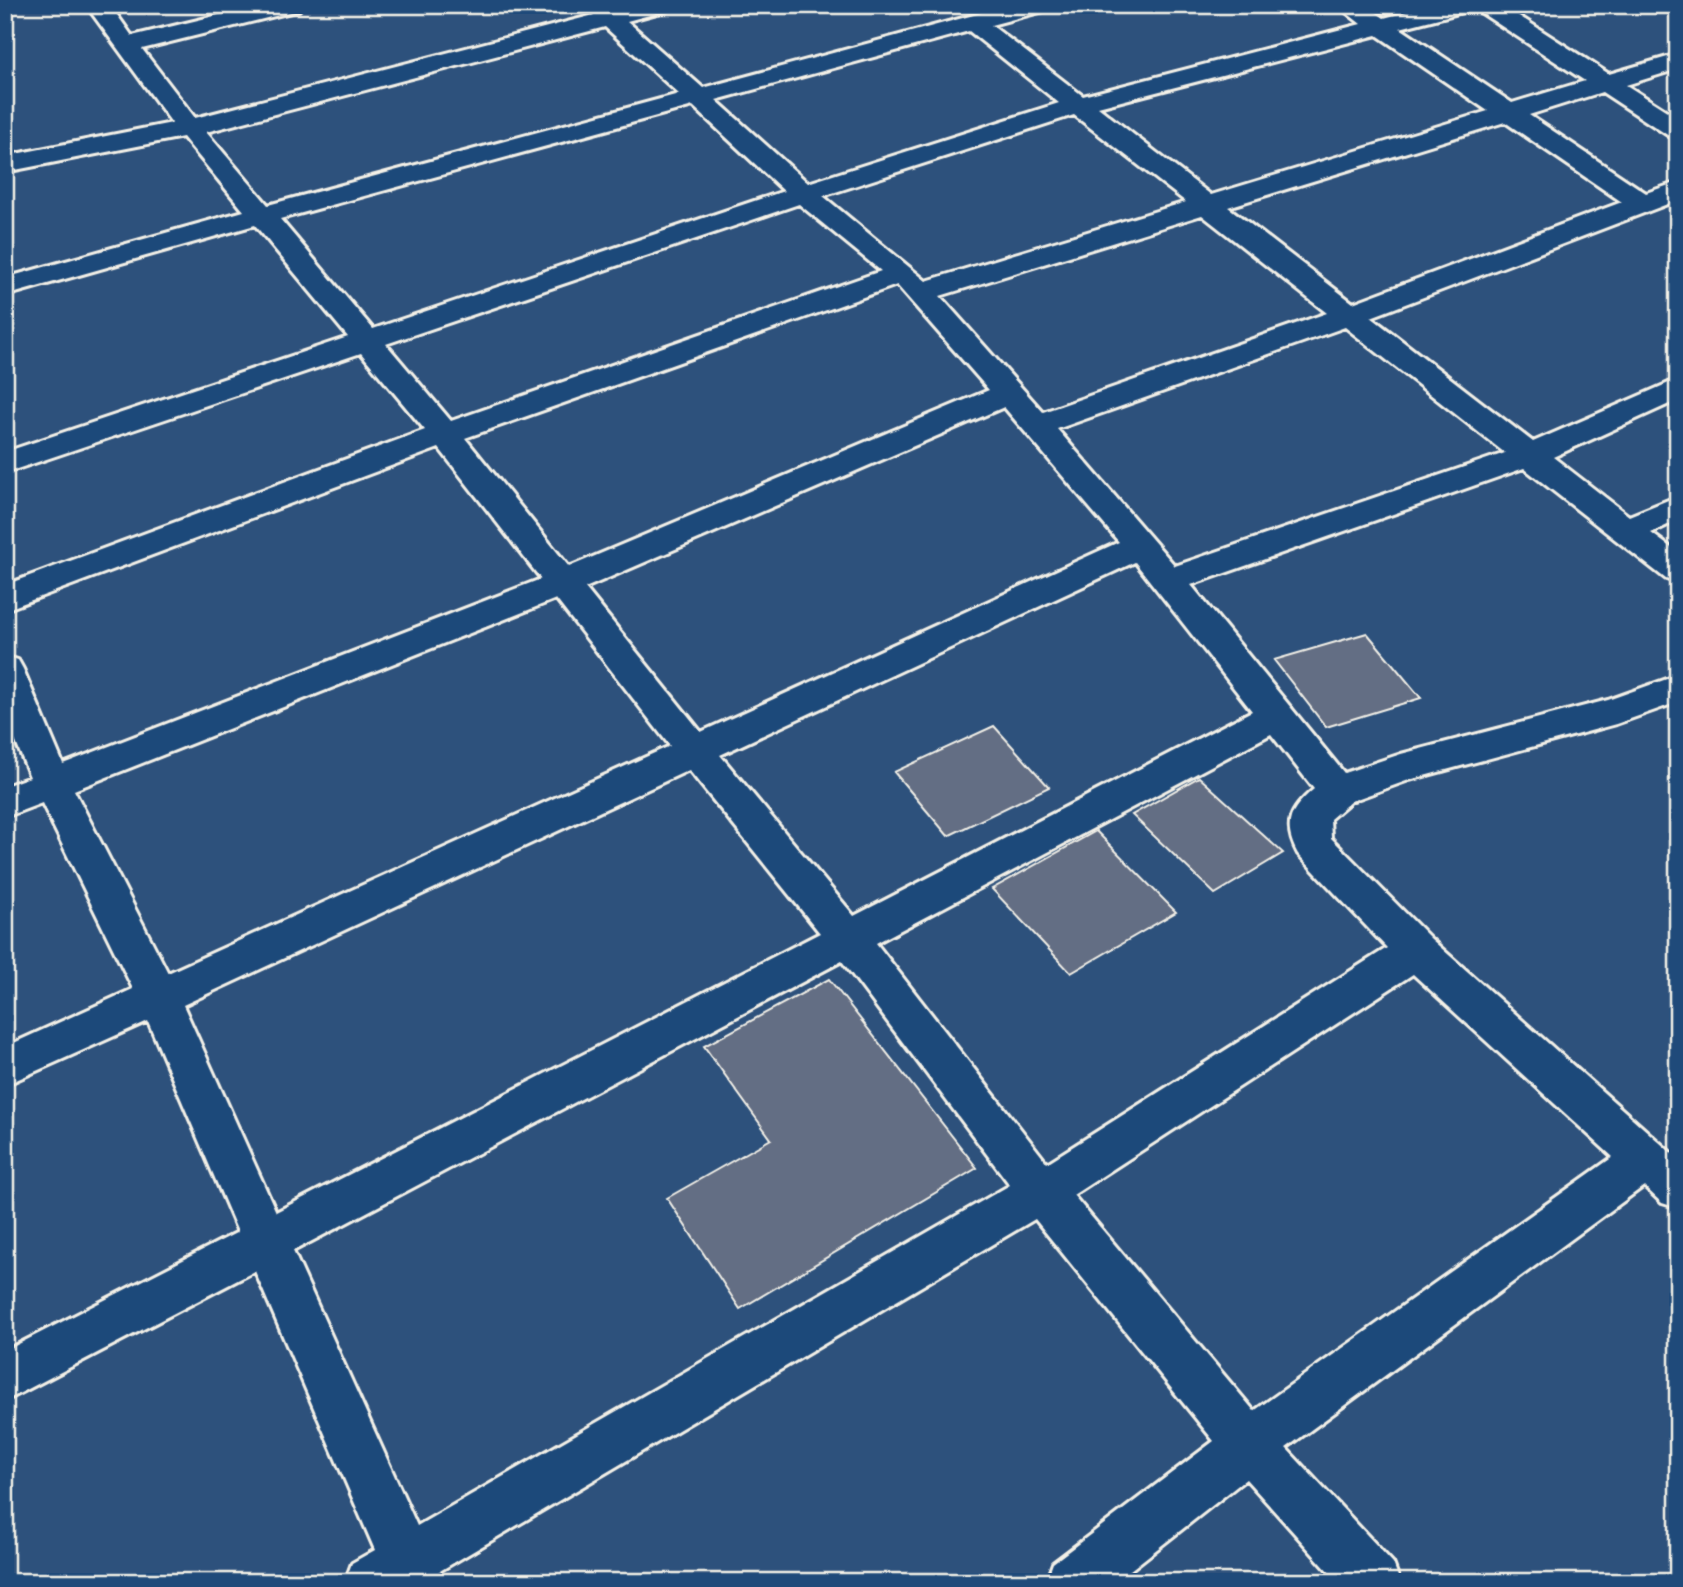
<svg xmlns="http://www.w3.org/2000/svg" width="1683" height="1587" font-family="'Shantell Sans',sans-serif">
  <rect width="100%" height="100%" fill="#2d517c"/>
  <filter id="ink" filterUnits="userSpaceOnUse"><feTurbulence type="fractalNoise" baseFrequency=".0143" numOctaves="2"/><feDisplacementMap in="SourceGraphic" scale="14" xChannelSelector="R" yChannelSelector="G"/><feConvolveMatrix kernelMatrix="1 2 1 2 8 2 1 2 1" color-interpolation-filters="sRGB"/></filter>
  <g filter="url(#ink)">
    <g fill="#646e84" stroke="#f4f1e8" stroke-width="2">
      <polygon points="1367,633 1421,698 1326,727 1274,660"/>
      <polygon points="994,726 1049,787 948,836 894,772"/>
      <polygon points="1199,777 1283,853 1215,894 1132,815"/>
      <polygon points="1096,831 1176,912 1071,973 992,889"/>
      <polygon points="829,979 977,1168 740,1309 667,1198 771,1139 704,1046"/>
    </g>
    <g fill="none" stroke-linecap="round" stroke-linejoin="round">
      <defs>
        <path id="street" d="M86,5h24l22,31 128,-31h43l-4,5 -157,39 53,69 399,-103 -8,-10h25l4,4 16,-4h41l-4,5 -41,11 76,67 308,-83h40l-4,5 -56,15 92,71 278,-72 -24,-19h28l19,13 49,-13h69l107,69 69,-20v15l-52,16 52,33v20l-9,-2 -67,-44 -73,23 117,78 32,-11v18l-307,117 162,125 145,-63v21l-125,57 76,59 49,-20v24l-27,13 27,20v30l-12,-4 -142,-111 -333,117 153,188 57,-19 207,-54 70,-25v27l-62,22 -207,56 -58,21 -21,18 1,19 100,101 247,220v49l-16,-5 -18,-17 -358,262 107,115 7,19h-62l-92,-103 -131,103h-69l7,-19 161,-122 -179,-222 -597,353 3,10h-96l7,-19 23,-13 -120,-279 -250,130v-50l233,-119 -90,-211 -143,64v-38l128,-58 -91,-186 -37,14v-31l25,-9 -25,-62v-59l13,4 5,9 40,95 478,-185 -102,-131 -434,162v-25l420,-155 -64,-77 -356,120v-21l343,-115 -93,-112 -250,71v-18l239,-67 -61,-74 -178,35v-16l167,-33zM1474,6l3,4 108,71 -73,22 -112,-75 70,-18zM605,27l74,67 -411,111 -62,-73zM969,31l90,72 -251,80 -92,-83zM1377,35l111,76 -277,84 -113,-88zM693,106l91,85 -411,138 -93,-110zM1074,115l112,87 -260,79 -103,-85zM1505,122l117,80 -269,101 -125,-96zM799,204l82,67 -430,150 -65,-77zM1202,215l125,98 -284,99 -103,-116zM897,285l92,105 -420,177 -104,-129zM1345,327l160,126 -330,113 -118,-137zM1004,407l115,135 -418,190 -116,-144zM1135,562l117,149 -398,205 -134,-161zM556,599l114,147 -502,227 -94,-183zM1271,734l43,55c-24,20 -32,35 -16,65l89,94 -340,215 -171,-220zM689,770l131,163 -544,279 -93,-207zM842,961l168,224 -593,341 -124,-275zM1413,974l200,183 -359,254 -181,-216z"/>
      </defs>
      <use href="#street" stroke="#f4f1e8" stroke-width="6"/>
      <use href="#street" fill="#1f4a7a" fill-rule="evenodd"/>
    </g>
  </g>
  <rect width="1683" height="1587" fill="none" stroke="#1f4a7a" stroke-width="28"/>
  <rect x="14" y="14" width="1655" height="1559" fill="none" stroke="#f4f1e8" stroke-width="2.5" filter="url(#ink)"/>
</svg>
